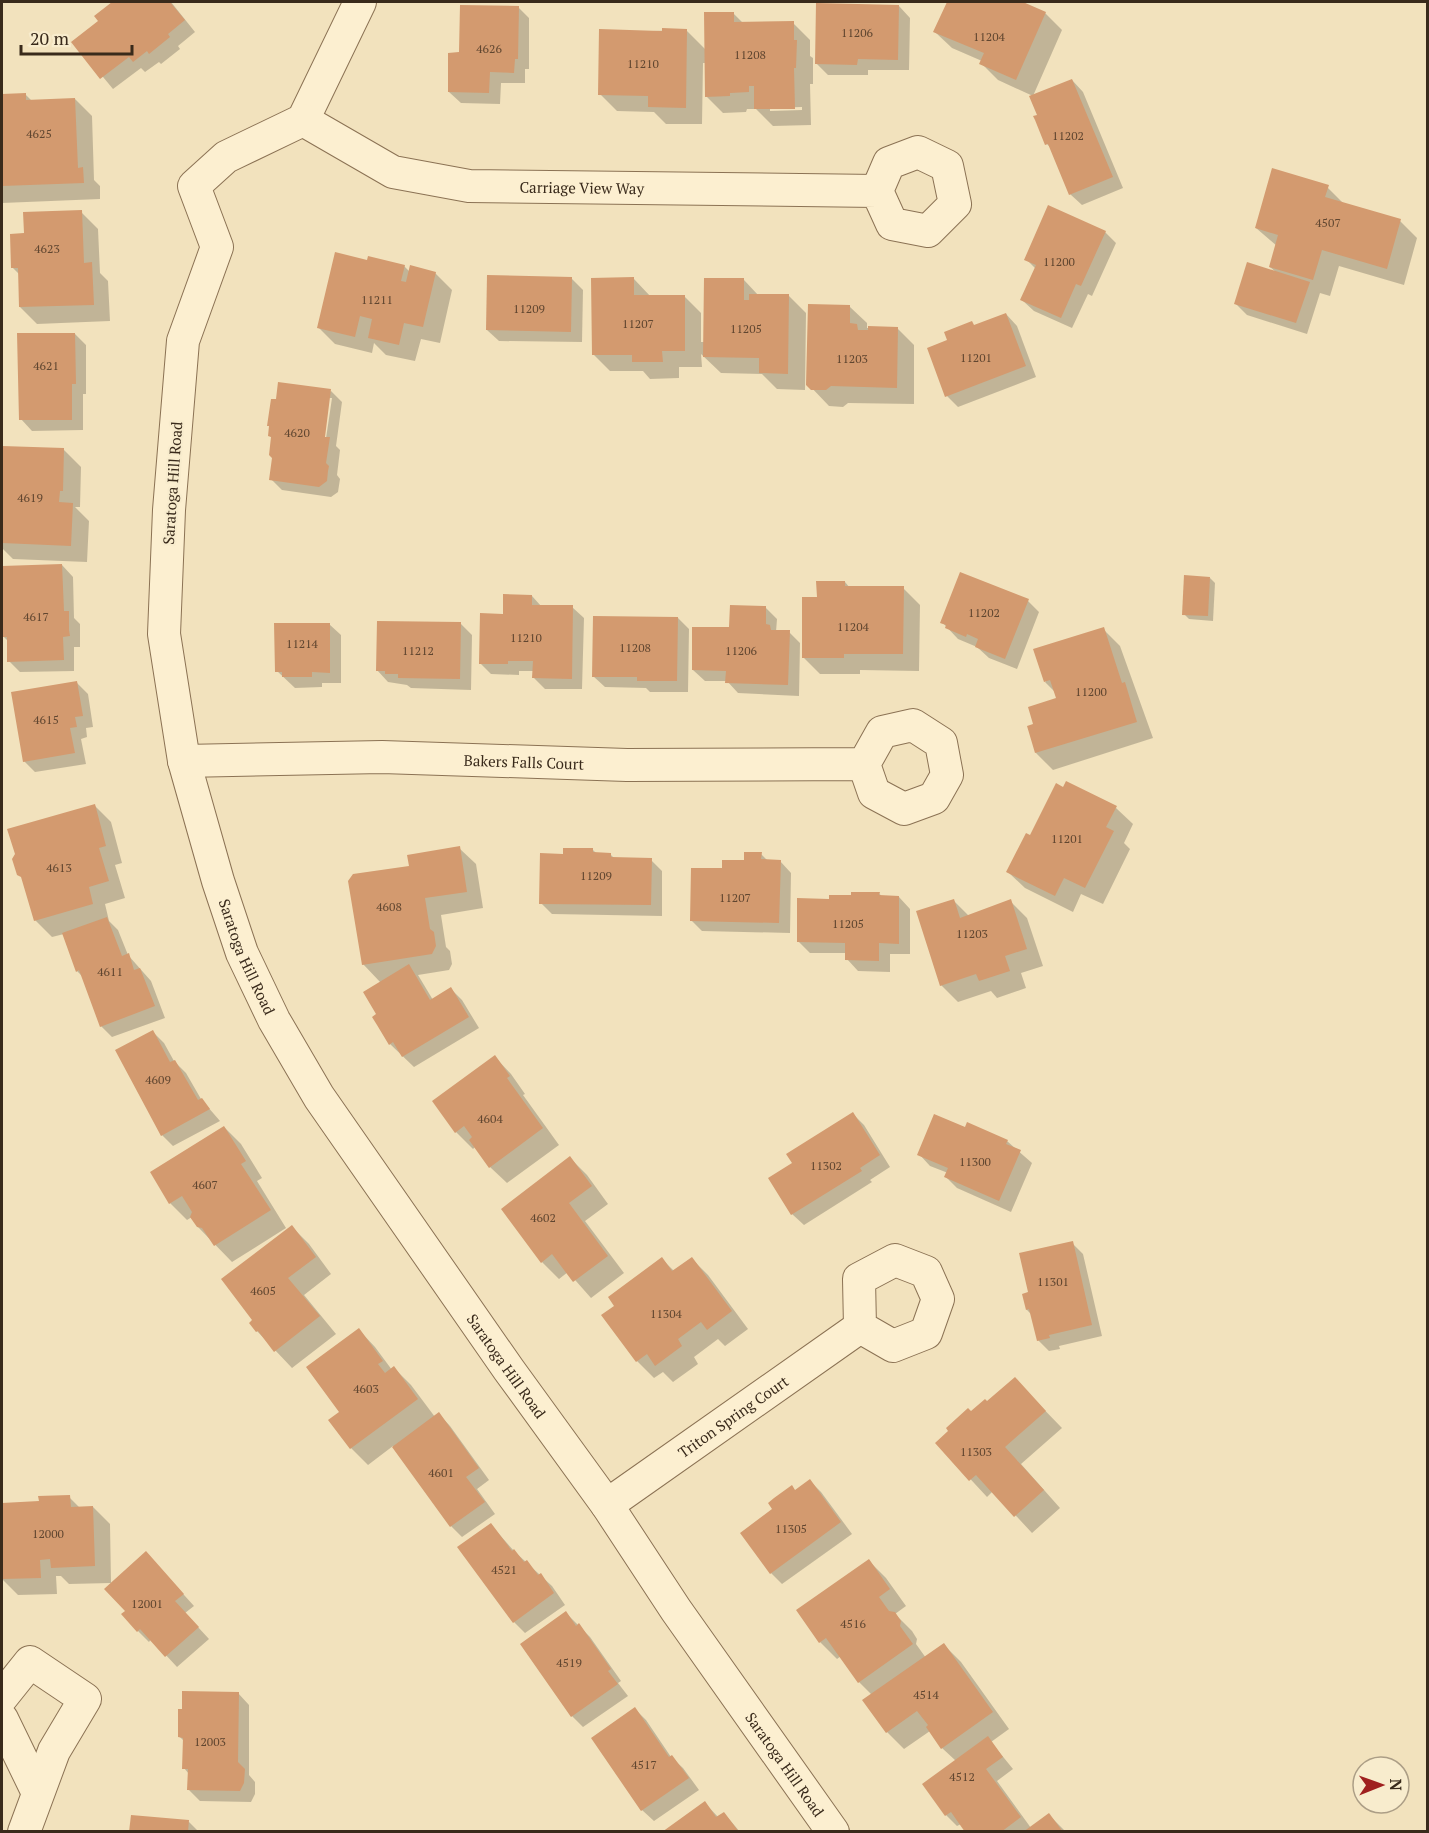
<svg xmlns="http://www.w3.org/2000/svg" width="1429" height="1833" font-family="'PT Serif',serif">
  <rect width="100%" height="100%" fill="#f2e2bd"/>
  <g fill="#0003" fill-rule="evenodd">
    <polygon points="115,2 171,2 195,32 178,46 180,49 161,64 159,62 145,72 141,68 113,89 74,42 100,21 96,16"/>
    <polygon points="948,2 1019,2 1045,13 1062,30 1033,96 998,80 981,63 982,61 952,48 935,32"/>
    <polygon points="899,6 910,18 909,70 868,70 868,75 828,75 816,63"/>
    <polygon points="518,7 529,18 529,69 525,69 525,83 501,83 500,104 461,103 449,92 460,54"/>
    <path d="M733,13l10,10h50l17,17v16l3,2v26h-3l1,41 -38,1 -17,-17h-9l-1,3 -23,1 -17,-17v-33h-3l-1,61h-36l-12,-12 -37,-1 -17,-17 19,-62 67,-2 20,20zM802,107v3l-32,1v-3z"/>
    <polygon points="1072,80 1083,92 1123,188 1082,205 1070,194 1052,149 1047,144"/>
    <polygon points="25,94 32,101 75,99 92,116 94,180 100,186 100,199 2,203 2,95"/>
    <polygon points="1327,187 1344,204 1400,221 1417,238 1404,285 1339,266 1330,296 1320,293 1307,334 1247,315 1235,303 1277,273 1270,267 1277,246 1256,228"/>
    <polygon points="81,212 98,229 100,273 108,281 110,321 37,324 20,307 19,274 12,267 25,235"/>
    <polygon points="1105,232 1116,243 1092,296 1088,294 1072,328 1034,311 1022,300 1036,269 1026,259"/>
    <polygon points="368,262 404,266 410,272 435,273 452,290 440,343 421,339 415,361 386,355 374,343 372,353 335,344 318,327"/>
    <polygon points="571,278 583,290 582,342 499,341 487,330"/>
    <polygon points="634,279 651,297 684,296 701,313 701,342 704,342 744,280 759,296 789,296 806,313 805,390 777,389 762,374 721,373 701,354 702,367 679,367 679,378 650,379 643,371 610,371 593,354"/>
    <polygon points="850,307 867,323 867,328 897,328 914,345 914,404 848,403 843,407 829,406 808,384"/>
    <polygon points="1006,314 1017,326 1036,377 958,407 947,396 949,341 975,326"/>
    <polygon points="75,334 86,345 86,394 83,394 83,430 32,431 21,419"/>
    <path d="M331,391l11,11 -6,44 4,4 -3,25 3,4 -2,13 -7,5 -49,-7 -11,-11 3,-21 -2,-20 -2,-2zM329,398h3l-7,47 -3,-1z"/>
    <polygon points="2,447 64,450 81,467 80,507 75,507 89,521 87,562 13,559 2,548"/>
    <polygon points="62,565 73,577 74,618 80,624 80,647 74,647 74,671 20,672 9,661 8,641 3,636"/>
    <polygon points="1210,578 1215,583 1213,621 1189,619 1184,614"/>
    <polygon points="845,582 850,588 903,588 920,605 919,671 860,670 860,674 820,674 803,657 818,599"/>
    <polygon points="532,596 541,606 572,607 584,618 582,689 545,689 534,678 534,671 519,671 519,675 491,674 480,663 504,615"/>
    <polygon points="1028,601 1039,612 1017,669 989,658 977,647 958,639 942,622"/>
    <polygon points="765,607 777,619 776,632 789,632 800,643 799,696 738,693 727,681 705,681 693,670 731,629"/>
    <polygon points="678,618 689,629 688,692 650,692 646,688 605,687 593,676"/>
    <polygon points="329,624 341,635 341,683 322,683 322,687 295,688 277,671"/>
    <polygon points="461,624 472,635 471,690 411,688 407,685 388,682 377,670"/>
    <polygon points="1103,629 1120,646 1153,738 1053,770 1036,753 1029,727 1035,725 1058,699 1056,693 1045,682"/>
    <polygon points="77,683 88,694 93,727 86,728 87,737 81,739 86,764 35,772 24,761"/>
    <polygon points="94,805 111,822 122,863 115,865 125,898 105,904 109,921 118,930 128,955 151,981 165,1018 112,1037 101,1026 83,977 77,971 64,934 52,937 35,920"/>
    <polygon points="1116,808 1133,824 1124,843 1130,849 1103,904 1081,894 1073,912 1025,888 1008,872 1031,838"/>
    <polygon points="459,848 476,864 483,908 441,915 446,947 450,951 452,964 449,970 418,975 433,1000 451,989 462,1000 479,1028 414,1067 390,1044 378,1014 381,983 363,964 411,867"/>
    <polygon points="592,849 597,854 610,854 615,859 651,860 662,871 662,916 552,914 541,903 565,855"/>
    <polygon points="761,854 768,861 780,861 791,873 790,933 702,931 691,920 723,870 746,862"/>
    <polygon points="879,893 882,897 899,897 910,909 910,954 890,954 890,972 858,971 847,959 847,953 810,953 798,941 831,900"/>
    <polygon points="954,901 969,916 1010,901 1027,918 1043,966 1021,973 1026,988 997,998 991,991 958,1002 941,985"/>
    <polygon points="153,1032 164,1043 174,1061 186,1073 201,1099 220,1121 173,1146 162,1135"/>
    <polygon points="495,1057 511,1074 525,1094 523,1095 559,1145 507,1183 490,1167 475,1147 473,1149 456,1132"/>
    <polygon points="853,1114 864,1125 890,1167 870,1180 872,1182 804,1225 792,1214 770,1179 794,1163"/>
    <polygon points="224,1127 241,1144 262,1178 257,1181 286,1228 232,1262 198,1227 192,1217 187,1220 170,1203"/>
    <polygon points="1007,1141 1032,1163 1011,1212 957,1188 946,1177 948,1173 930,1166 919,1154"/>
    <polygon points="570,1158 587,1175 608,1204 585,1221 624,1273 591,1298 568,1272 559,1279 542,1262"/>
    <polygon points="292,1227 309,1244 331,1274 304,1295 336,1334 292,1368 257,1331 254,1320"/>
    <polygon points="1072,1243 1083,1254 1102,1336 1059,1346 1060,1349 1049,1351 1038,1340 1032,1315 1027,1310 1024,1295 1030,1293"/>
    <polygon points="662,1259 674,1271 692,1259 708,1275 748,1329 725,1346 718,1339 694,1357 698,1364 673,1382 663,1372 654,1378 637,1361 603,1315 616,1306"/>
    <polygon points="359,1330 375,1347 392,1370 394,1368 411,1385 435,1417 439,1414 450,1426 489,1480 477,1489 495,1514 462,1537 451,1526 393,1446 368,1465 351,1448 341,1413"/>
    <polygon points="1031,1396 1062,1428 1021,1464 1060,1508 1032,1533 993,1491 987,1497 937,1443 971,1413 988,1403"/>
    <polygon points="810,1481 821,1492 852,1534 782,1584 771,1573 795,1491"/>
    <polygon points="69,1497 80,1508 93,1507 110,1524 111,1583 69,1584 61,1576 56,1576 57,1594 18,1595 2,1579 2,1504 40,1503"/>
    <polygon points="491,1525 514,1551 552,1586 565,1605 525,1633 514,1622"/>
    <polygon points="869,1561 886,1578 906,1606 895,1614 912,1631 917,1639 916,1644 926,1658 944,1645 961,1662 1009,1729 991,1742 1013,1769 997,1781 1031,1828 1049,1815 1066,1832 967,1832 961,1824 957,1826 946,1815 956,1761 942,1748 930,1731 904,1749 887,1732 872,1695 859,1682 841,1656 837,1659 820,1642"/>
    <polygon points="157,1565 194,1606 185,1613 209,1639 177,1667 151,1639 149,1642 138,1631 127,1612"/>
    <polygon points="566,1613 590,1637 621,1681 618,1683 628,1696 583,1727 572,1716"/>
    <polygon points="238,1693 249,1705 249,1775 255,1782 255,1794 251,1802 200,1801 189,1790 189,1774 184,1768 185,1742 179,1736"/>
    <polygon points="635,1709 646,1720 671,1757 683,1768 699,1790 654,1821 642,1810 593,1738"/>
    <polygon points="705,1803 718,1817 724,1813 740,1832 665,1832"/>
    <polygon points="188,1821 199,1832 131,1832"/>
  </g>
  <g fill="#d39a6f">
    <polygon points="112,2 170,2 185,20 168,34 170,37 149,54 147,51 133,62 129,57 100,79 71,42 98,21 94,16"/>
    <polygon points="947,2 1023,2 1046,12 1016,80 979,64 984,53 933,32"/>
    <polygon points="816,3 899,5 898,60 858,59 857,65 815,64"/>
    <polygon points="460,5 519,6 518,59 515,59 514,73 490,72 489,93 448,92 448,53 459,52"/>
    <polygon points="704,12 734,12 734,22 794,21 794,40 797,40 796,68 794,68 795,109 754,109 754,86 749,86 749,92 730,93 730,96 705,97"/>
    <polygon points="662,28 687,29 686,108 648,107 648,96 598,95 599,29 660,31 662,31"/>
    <polygon points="1072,79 1113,177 1069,195 1048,144 1045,145 1035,120 1033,116 1037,115 1029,96"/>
    <polygon points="26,93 26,100 75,98 78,168 83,167 84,183 2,186 2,94"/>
    <polygon points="1272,168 1329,185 1325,197 1401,219 1387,269 1322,250 1313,280 1269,267 1278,235 1255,228"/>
    <polygon points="1048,205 1106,231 1081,286 1076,284 1061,318 1020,300 1036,265 1024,260"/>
    <polygon points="82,210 84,263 92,262 94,305 19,307 18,268 11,268 10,234 24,233 23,212"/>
    <polygon points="335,252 367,260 368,256 405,265 401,281 406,282 410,265 436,272 423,327 404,323 399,345 368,338 372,319 360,316 355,337 317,328"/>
    <polygon points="1247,262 1310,282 1296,323 1234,304"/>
    <polygon points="487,275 572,277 571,332 486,330"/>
    <polygon points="634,277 634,295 685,295 685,351 662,351 663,362 632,362 632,355 592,355 591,278"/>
    <polygon points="704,278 744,278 744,300 749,300 749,294 789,294 788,374 759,373 759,358 703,357"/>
    <polygon points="808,304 850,305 850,323 857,324 858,330 868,330 868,326 898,327 897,388 831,386 826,390 811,390 806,385"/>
    <polygon points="1006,313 1026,366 945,397 927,348 947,340 944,332 972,321 974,325"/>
    <polygon points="17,333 75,333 76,384 72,384 72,420 19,420"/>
    <polygon points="278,382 331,389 325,437 330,437 326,463 329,466 328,471 327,481 319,487 269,480 272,458 269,455 271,437 268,436 269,426 267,426 271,399 276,399"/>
    <polygon points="2,446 64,448 63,491 60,491 59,502 73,503 71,546 2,543"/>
    <polygon points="62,564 64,611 69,611 69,630 70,636 63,637 64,660 7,662 7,637 2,637 2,620 3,620 2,566"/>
    <polygon points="960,572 1029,599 1005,659 975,647 978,639 967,634 966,637 945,628 946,625 940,623"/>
    <polygon points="1184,575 1210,577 1208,616 1182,615"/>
    <polygon points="816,581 845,581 845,586 904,586 903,654 844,654 844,658 802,658 802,597 817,597"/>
    <polygon points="503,594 532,595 532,605 573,605 572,679 532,678 533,661 508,661 508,664 479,664 480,613 503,614"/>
    <polygon points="730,605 766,606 766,624 770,625 771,630 790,630 788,685 725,683 726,671 692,670 692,627 729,627"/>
    <polygon points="593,616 678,617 677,681 637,681 637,677 592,677"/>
    <polygon points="377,621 461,622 460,679 398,678 398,674 385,674 385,671 376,671"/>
    <polygon points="274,623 330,623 330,673 312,672 312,677 282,677 282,672 275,672"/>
    <polygon points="1104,627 1122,683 1125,682 1137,722 1035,753 1027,726 1033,724 1028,707 1056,698 1050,680 1044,682 1033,649"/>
    <polygon points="77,681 83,716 75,717 77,727 70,728 75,753 23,762 11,692"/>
    <polygon points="1066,781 1117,806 1106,827 1114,831 1085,888 1064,878 1055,896 1006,872 1026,833 1030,835 1056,783 1063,787"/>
    <polygon points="95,804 106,846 99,848 109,881 89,887 93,904 34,921 21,877 17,875 12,859 15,854 7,829"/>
    <polygon points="460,846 467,892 425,898 430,929 434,932 436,946 432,954 362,965 348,881 353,874 409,866 407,855"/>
    <polygon points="563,848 593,848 593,852 611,853 611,857 652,858 651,905 539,904 540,853 563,854"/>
    <polygon points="744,852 762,852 761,859 781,860 779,923 690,921 691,868 722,868 722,860 744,860"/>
    <polygon points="851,892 880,892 879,895 899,896 899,944 879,943 879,961 845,960 845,943 797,942 797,898 829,899 829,895 851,895"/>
    <polygon points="954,899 960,918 1011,899 1027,949 1005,956 1010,971 979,981 976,974 940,986 916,911"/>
    <polygon points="107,917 122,956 129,953 134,970 140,968 155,1006 100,1027 79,970 76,972 62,933"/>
    <polygon points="409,964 430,1000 451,987 469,1017 402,1057 393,1042 389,1045 377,1025 372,1017 376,1014 363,992"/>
    <polygon points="153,1030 170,1062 175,1060 198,1100 202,1098 210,1109 161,1136 115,1050"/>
    <polygon points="495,1055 510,1076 507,1078 543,1128 489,1168 469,1140 472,1137 464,1126 455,1133 432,1101"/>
    <polygon points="853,1112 880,1155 860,1168 862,1171 791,1215 768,1178 792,1163 786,1154"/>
    <polygon points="934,1114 965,1127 967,1122 1008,1140 1006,1144 1021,1150 999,1201 944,1177 948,1168 917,1155"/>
    <polygon points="224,1126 246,1161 241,1164 271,1210 214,1246 202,1228 197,1227 190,1217 192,1212 182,1196 169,1204 150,1172"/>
    <polygon points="570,1156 592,1186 569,1203 608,1256 573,1282 552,1254 541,1263 501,1209"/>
    <polygon points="292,1225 316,1257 288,1278 320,1316 274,1352 258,1331 256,1332 249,1323 252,1320 221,1279"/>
    <polygon points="1073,1241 1092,1325 1049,1335 1050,1338 1037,1341 1029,1309 1026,1310 1022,1294 1028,1292 1019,1253"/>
    <polygon points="662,1257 672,1271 692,1257 732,1311 707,1330 701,1322 678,1339 682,1346 655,1366 647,1354 636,1362 601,1315 614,1306 608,1297"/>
    <polygon points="359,1328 383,1361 378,1364 385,1373 394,1366 418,1399 350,1449 328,1420 339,1412 306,1367"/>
    <polygon points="1015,1377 1046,1411 1005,1447 1044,1490 1014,1517 976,1475 969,1481 935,1443 948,1431 946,1428 968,1408 971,1411 985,1399 987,1401"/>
    <polygon points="439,1412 479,1468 466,1477 485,1502 450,1527 392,1447"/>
    <polygon points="810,1479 841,1522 770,1574 740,1533 772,1509 768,1503 774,1498 792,1485 795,1490"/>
    <polygon points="70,1495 71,1507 93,1506 95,1566 51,1568 50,1559 40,1560 41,1578 2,1579 2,1503 39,1501 38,1496"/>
    <polygon points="491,1523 512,1551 514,1549 524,1562 527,1560 538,1575 541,1573 554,1593 513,1623 457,1547"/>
    <polygon points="146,1551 184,1594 175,1601 199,1627 165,1657 140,1629 137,1632 121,1614 125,1611 104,1589"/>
    <polygon points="869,1559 890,1589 879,1597 889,1611 895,1612 901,1621 900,1626 913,1644 858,1683 826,1638 819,1643 796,1610"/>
    <polygon points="566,1611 576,1626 579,1623 611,1669 608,1671 618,1684 571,1717 520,1644"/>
    <polygon points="944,1643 993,1712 941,1749 926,1727 928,1725 917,1711 886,1733 862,1700"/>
    <polygon points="182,1691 239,1692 238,1762 245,1769 244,1783 240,1791 187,1790 188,1769 182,1769 183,1738 178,1737 178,1709 182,1709"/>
    <polygon points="635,1707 669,1757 672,1755 689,1778 641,1811 591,1738"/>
    <polygon points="988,1736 1003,1757 986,1769 1021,1817 1001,1832 965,1832 951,1812 945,1816 922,1784"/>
    <polygon points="705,1801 716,1817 724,1812 739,1832 662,1832"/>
    <polygon points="1049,1813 1063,1832 1023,1832"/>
    <polygon points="131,1815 189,1820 188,1832 129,1832"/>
  </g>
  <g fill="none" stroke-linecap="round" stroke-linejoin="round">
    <defs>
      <g id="street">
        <path id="s1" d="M360,2l-57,118 -77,37 -32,29 23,61 -34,94 -14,169 -5,124 20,127 34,120 24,72 32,67 45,77 190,273 98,135 69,105 157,222"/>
        <path id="s2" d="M303,120l90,52 76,14 408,5 15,33 36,7 27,-27 -8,-38 -29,-14 -29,11 -12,28"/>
        <path id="s3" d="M184,761l198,-4 245,8 237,-1 10,29 30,16 30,-11 13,-23 -6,-32 -28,-18 -31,7 -18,32"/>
        <path id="s4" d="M607,1505l253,-178 33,19 33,-13 12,-34 -12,-27 -31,-12 -36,19 1,48"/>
        <polyline points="2,1697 30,1662 85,1699 54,1751 24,1832"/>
        <polyline points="2,1719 37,1791"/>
      </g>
    </defs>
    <use href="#street" stroke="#8b7254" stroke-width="34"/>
    <use href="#street" stroke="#fcefd0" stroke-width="32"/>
  </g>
  <g text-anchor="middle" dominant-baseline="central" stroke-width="4.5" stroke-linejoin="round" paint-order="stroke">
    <g font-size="12" fill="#604630">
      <text x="857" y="32">11206</text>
      <text x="989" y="36">11204</text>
      <text x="489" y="48">4626</text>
      <text x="750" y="54">11208</text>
      <text x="643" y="63">11210</text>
      <text x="39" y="133">4625</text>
      <text x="1068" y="135">11202</text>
      <text x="1328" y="222">4507</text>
      <text x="47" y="248">4623</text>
      <text x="1059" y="261">11200</text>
      <text x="377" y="299">11211</text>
      <text x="529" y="308">11209</text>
      <text x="638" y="323">11207</text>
      <text x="746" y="328">11205</text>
      <text x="976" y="357">11201</text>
      <text x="852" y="358">11203</text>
      <text x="46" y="365">4621</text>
      <text x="297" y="432">4620</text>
      <text x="30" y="497">4619</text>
      <text x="984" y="612">11202</text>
      <text x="36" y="616">4617</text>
      <text x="853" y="626">11204</text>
      <text x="526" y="637">11210</text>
      <text x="302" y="643">11214</text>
      <text x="635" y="647">11208</text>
      <text x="418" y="650">11212</text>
      <text x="741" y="650">11206</text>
      <text x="1091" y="691">11200</text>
      <text x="46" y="719">4615</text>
      <text x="1067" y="838">11201</text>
      <text x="59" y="867">4613</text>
      <text x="596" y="875">11209</text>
      <text x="735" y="897">11207</text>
      <text x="389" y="906">4608</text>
      <text x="848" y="923">11205</text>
      <text x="972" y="933">11203</text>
      <text x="110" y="971">4611</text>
      <text x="158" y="1079">4609</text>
      <text x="490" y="1118">4604</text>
      <text x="975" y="1161">11300</text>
      <text x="826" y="1165">11302</text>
      <text x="205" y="1184">4607</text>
      <text x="543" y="1217">4602</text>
      <text x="1053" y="1281">11301</text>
      <text x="263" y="1290">4605</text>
      <text x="666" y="1313">11304</text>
      <text x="366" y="1388">4603</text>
      <text x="976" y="1451">11303</text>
      <text x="441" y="1472">4601</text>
      <text x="791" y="1528">11305</text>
      <text x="48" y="1533">12000</text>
      <text x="504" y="1569">4521</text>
      <text x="147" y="1603">12001</text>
      <text x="853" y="1623">4516</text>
      <text x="569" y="1662">4519</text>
      <text x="926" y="1694">4514</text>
      <text x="210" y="1741">12003</text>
      <text x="644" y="1764">4517</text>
      <text x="962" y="1776">4512</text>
    </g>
    <g font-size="15" fill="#392a1b" stroke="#f8eccd">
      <text stroke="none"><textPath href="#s2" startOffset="294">Carriage View Way</textPath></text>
      <text transform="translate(172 483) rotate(-86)">Saratoga Hill Road</text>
      <text stroke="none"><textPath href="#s3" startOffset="340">Bakers Falls Court</textPath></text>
      <text stroke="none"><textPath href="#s1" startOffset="1053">Saratoga Hill Road</textPath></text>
      <text stroke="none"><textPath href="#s1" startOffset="1539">Saratoga Hill Road</textPath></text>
      <text stroke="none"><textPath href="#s4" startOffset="154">Triton Spring Court</textPath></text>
      <text stroke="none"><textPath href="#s1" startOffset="2025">Saratoga Hill Road</textPath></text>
    </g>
  </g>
  <rect width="1429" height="1833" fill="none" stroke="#392a1b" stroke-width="6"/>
  <g transform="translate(1381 1785) rotate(89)"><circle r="28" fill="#f8eccd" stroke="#ac9e86" stroke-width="1.5"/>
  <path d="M0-4.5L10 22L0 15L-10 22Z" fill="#9f201f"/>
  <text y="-9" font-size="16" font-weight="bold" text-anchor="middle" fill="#392a1b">N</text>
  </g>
  <path d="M21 45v9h111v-9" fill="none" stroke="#392a1b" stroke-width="3"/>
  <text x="30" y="45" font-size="18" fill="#392a1b" stroke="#f8eccd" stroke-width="4.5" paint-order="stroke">20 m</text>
</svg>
